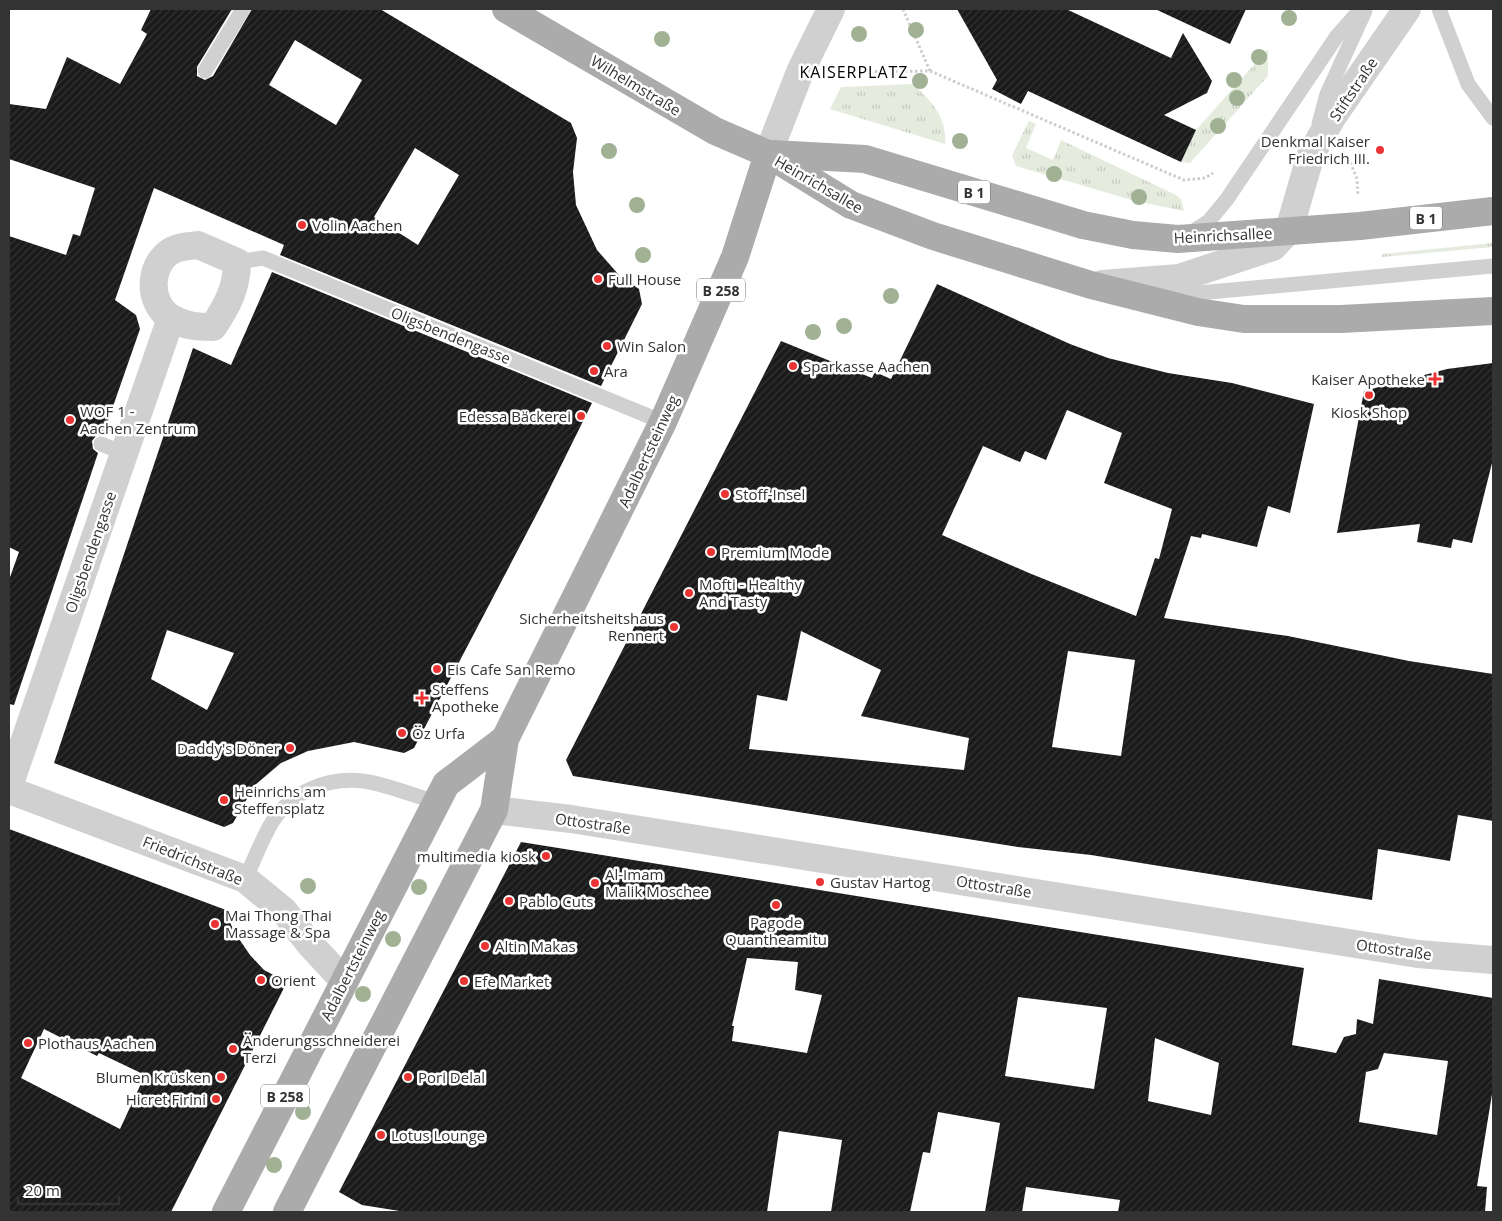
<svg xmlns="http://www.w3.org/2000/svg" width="1502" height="1221" font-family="'Open Sans',sans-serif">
  <defs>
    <pattern id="grass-tufts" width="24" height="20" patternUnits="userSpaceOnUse" patternTransform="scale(1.25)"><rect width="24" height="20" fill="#e5ecde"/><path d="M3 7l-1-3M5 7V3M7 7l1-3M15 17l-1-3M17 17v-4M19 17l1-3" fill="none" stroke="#c5cbbf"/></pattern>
    <pattern id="building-hatch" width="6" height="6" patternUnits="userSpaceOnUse" patternTransform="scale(1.25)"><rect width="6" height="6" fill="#1a1a1a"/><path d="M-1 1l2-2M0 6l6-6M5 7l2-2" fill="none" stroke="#333"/></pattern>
  </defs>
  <rect width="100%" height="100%" fill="#fff"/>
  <g fill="url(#grass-tufts)">
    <polygon points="1268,49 1268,76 1190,163 1181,162 1196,130"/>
    <path d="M913,84c19,18 34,33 32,60l-115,-35 11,-22z"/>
    <polygon points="1029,121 1036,124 1026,148 1053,160 1061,140 1176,195 1181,199 1184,211 1135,201 1016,166 1012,155"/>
    <polygon points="1493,243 1493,247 1382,257 1382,254"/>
  </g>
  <g fill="url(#building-hatch)" fill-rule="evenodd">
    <path d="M151,9h81l-35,58v9l8,4 8,-4 39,-67h128l191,114 6,15 -4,34 3,33 21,45 22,25 20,14 3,15 -41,82 -321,-131 4,-10 -130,-57 -39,112 21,15 4,14 -37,106 -7,1 -4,5 1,8 5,4 -84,252 -5,-1v-124l10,-28 -10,-5v-311l57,19 7,-21 7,2 15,-48 -86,-29v-55l37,5 21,-52 53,27 27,-50 -6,-4zM295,40l67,40 -26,45 -67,-40zM415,148l44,27 -41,70 -44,-28z"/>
    <polygon points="957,9 1066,9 1171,58 1183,33 1212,81 1207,93 1164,115 1196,130 1181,162 1028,91 1021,104 992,89 997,80"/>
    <polygon points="1155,9 1246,9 1230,44"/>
    <path d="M272,272l320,131 -49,99 -129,246 -10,5 -50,-11 -46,9 -27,12 -26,22 -22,38 -9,4 -170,-64 139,-415 38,17zM167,630l67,23 -27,57 -56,-31z"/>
    <path d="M937,284l133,60 38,14 60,15 64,10 82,21 -24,109 -22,-7 -11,41 -55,-13 -1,4 -10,-2 -27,82 124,18 121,25 84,13v147l-35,-6 -8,46 -72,-12 -6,51 -281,-45 -73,-8 -445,-71 -7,-16 215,-419 91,37 3,-6 16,7zM1067,410l55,23 -18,50 68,26 -13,50 -4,-1 -19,58 -107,-43 -87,-38 41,-89 37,16 5,-11 21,9zM801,631l80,39 -20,46 108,22 -5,32 -215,-21 8,-54 30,6zM1068,651l67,9 -14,96 -69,-9z"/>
    <polygon points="1493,363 1493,459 1472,543 1453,539 1451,548 1417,542 1420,524 1337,533 1364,391 1447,369"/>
    <path d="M9,829l217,81 7,20 17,25 14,15 23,12 -116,230h-162zM44,1029l53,27 2,-3 46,22 -25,54 -99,-51z"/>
    <path d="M521,842l783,126 -12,77 44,8 8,-16 12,-3 1,-15 16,5 6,-45 114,19v90l-16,98 10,1 -2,25h-367l2,-12 -94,-13 -4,25h-37l15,-89 -62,-11 -8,41 -7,-1 -13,60h-79l11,-72 -63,-9 -12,81h-361l-44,-7 -23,-13zM747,958l51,4 -3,28 27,5 -15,58 -75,-12 2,-15h-2zM1018,997l89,11 -13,81 -89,-13zM1155,1038l64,25 -8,52 -63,-14zM1384,1053l64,8 -11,74 -78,-13 7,-50 12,-3z"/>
  </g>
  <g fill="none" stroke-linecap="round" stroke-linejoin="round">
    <g stroke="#cdcdcd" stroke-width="3" stroke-dasharray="2.5 2.5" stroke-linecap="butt">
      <polyline points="903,9 930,71"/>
      <polyline points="835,72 930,71 1184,180 1205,178 1213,173"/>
      <polyline points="1345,156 1348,156 1357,179 1358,196"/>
    </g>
    <g stroke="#d0d0d0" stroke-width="15">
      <polyline points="1439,9 1468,84 1493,118"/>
      <polyline points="205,71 243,9"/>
      <polyline points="1319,124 1327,94 1365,11"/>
      <polyline points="1189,234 1209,221 1227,199 1337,36 1361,9"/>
      <polyline points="237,262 263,258 663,422"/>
      <polyline points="1166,296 1493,266"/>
      <polyline points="101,444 124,453"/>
      <path d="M245,879c9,-18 16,-38 26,-55 19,-32 56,-47 92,-43 23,3 51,15 74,21"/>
    </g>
    <g stroke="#d0d0d0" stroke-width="28">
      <polyline points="768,154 800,72 831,9"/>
      <path d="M198,245l39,17c0,26 -10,44 -24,65 -15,0 -29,-1 -42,-9 -26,-16 -22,-61 7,-70 6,-2 14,-2 20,-3z"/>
      <polyline points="1102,284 1179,278 1273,247 1289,230 1311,154 1333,116 1407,9"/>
      <polyline points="9,786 171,318"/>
      <polyline points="9,790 245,879 284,911 309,943 344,981"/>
      <polyline points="494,810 571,819 1418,954 1493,960"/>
    </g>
    <g stroke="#ababab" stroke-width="28">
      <polyline points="506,9 715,131 768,154 851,205 933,236 1091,285 1198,312 1244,319 1341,319 1493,311"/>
      <polyline points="772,154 865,159 1083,225 1133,235 1178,239 1360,226 1493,211"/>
      <polyline points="226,1212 446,784 505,739"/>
      <polyline points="287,1212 494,810 505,739 663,422 735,257 768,154"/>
    </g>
  </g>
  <g fill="#a0b194">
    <circle cx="1289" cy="18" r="8"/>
    <circle cx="916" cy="30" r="8"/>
    <circle cx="859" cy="34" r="8"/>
    <circle cx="662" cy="39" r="8"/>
    <circle cx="1259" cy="57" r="8"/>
    <circle cx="1234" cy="80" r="8"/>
    <circle cx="920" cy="81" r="8"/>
    <circle cx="1237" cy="98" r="8"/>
    <circle cx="1218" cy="126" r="8"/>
    <circle cx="960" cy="141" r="8"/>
    <circle cx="609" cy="151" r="8"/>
    <circle cx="1054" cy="174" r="8"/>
    <circle cx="1139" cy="197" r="8"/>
    <circle cx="637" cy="205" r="8"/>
    <circle cx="643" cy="255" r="8"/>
    <circle cx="891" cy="296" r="8"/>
    <circle cx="844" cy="326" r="8"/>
    <circle cx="813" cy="332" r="8"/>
    <circle cx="308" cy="886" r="8"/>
    <circle cx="419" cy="887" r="8"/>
    <circle cx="393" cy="939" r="8"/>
    <circle cx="363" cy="994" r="8"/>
    <circle cx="303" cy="1112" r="8"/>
    <circle cx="274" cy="1165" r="8"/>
  </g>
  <g fill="#eb3334" stroke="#fff" stroke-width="2">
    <circle cx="1380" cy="150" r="5"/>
    <circle cx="302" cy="225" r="5"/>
    <circle cx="598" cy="279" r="5"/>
    <circle cx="607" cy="346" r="5"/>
    <circle cx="793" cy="366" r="5"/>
    <circle cx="594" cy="371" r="5"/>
    <path d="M1432.5 371.5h5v5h5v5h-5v5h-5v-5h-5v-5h5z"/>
    <circle cx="1369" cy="395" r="5"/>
    <circle cx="581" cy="416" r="5"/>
    <circle cx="70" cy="420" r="5"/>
    <circle cx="725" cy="494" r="5"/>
    <circle cx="711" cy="552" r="5"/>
    <circle cx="689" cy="593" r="5"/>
    <circle cx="674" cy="627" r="5"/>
    <circle cx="437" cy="669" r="5"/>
    <path d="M419.5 690.5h5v5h5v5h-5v5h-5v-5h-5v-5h5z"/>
    <circle cx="402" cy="733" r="5"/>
    <circle cx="290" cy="748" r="5"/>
    <circle cx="224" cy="800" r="5"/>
    <circle cx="546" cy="856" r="5"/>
    <circle cx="820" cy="882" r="5"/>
    <circle cx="595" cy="883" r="5"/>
    <circle cx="509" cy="901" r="5"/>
    <circle cx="776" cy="905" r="5"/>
    <circle cx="215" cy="924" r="5"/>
    <circle cx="485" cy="946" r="5"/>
    <circle cx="261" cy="980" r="5"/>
    <circle cx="464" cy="981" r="5"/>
    <circle cx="28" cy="1043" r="5"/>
    <circle cx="233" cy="1049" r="5"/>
    <circle cx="221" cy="1077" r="5"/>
    <circle cx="408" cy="1077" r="5"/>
    <circle cx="216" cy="1099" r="5"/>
    <circle cx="381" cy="1135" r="5"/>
  </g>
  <g text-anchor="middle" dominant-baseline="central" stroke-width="5" stroke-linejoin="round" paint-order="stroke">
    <g fill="#fff" stroke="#707070" stroke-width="1">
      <rect x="958" y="180.5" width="32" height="23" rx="4"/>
      <rect x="1410" y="206.5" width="32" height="23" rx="4"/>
      <rect x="697" y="278.5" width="48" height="23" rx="4"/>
      <rect x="261" y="1084.5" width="48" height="23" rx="4"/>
    </g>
    <g font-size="14" font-weight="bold" fill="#333">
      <text x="974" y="192">B 1</text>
      <text x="1426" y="218">B 1</text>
      <text x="721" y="290">B 258</text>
      <text x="285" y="1096">B 258</text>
    </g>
    <g font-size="15" fill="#333" stroke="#fff">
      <text transform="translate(636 85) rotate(31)">Wilhelmstraße</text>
      <text transform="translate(1353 89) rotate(-56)">Stiftstraße</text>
      <text transform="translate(819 184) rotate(30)">Heinrichsallee</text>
      <text transform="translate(1223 235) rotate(-3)">Heinrichsallee</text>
      <text transform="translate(451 335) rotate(22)">Oligsbendengasse</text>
      <text transform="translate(648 451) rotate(-65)">Adalbertsteinweg</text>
      <text transform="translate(90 552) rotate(-71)">Oligsbendengasse</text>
      <text transform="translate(593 823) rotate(8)">Ottostraße</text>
      <text transform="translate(193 860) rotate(22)">Friedrichstraße</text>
      <text transform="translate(994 886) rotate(9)">Ottostraße</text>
      <text transform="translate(1394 949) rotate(8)">Ottostraße</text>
      <text transform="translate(352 965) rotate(-63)">Adalbertsteinweg</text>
    </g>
    <g font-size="15" fill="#333" stroke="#fff" text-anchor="start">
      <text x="1370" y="141" text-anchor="end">Denkmal Kaiser<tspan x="1370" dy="17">Friedrich III.</tspan></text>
      <text x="312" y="225">Volin Aachen</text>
      <text x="608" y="279">Full House</text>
      <text x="617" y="346">Win Salon</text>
      <text x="803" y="366">Sparkasse Aachen</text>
      <text x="604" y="371">Ara</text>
      <text x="1425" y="379" text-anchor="end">Kaiser Apotheke</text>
      <text x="80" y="411">WOF 1 -<tspan x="80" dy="17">Aachen Zentrum</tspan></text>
      <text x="1369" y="412" text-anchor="middle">Kiosk Shop</text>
      <text x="571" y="416" text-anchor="end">Edessa Bäckerei</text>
      <text x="735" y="494">Stoff-Insel</text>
      <text x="721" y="552">Premium Mode</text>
      <text x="699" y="584">Mofti - Healthy<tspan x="699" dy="17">And Tasty</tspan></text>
      <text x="664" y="618" text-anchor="end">Sicherheitsheitshaus<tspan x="664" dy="17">Rennert</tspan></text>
      <text x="447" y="669">Eis Cafe San Remo</text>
      <text x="432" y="689">Steffens<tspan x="432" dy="17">Apotheke</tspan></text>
      <text x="412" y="733">Öz Urfa</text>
      <text x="280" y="748" text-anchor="end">Daddy's Döner</text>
      <text x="234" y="791">Heinrichs am<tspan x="234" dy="17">Steffensplatz</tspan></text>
      <text x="536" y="856" text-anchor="end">multimedia kiosk</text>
      <text x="605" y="874">Al-Imam<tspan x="605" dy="17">Malik Moschee</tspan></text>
      <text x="830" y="882">Gustav Hartog</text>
      <text x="519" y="901">Pablo Cuts</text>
      <text x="225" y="915">Mai Thong Thai<tspan x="225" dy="17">Massage &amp; Spa</tspan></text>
      <text x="776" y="922" text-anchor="middle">Pagode<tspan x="776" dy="17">Quantheamitu</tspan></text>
      <text x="495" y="946">Altin Makas</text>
      <text x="271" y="980">Orient</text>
      <text x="474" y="981">Efe Market</text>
      <text x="243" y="1040">Änderungsschneiderei<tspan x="243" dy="17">Terzi</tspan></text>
      <text x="38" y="1043">Plothaus Aachen</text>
      <text x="211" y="1077" text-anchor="end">Blumen Krüsken</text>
      <text x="418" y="1077">Pori Delal</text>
      <text x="206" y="1099" text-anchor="end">Hicret Firini</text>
      <text x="391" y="1135">Lotus Lounge</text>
    </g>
    <g font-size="16" letter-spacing="1" fill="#000" stroke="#fff">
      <text x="854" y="72">KAISERPLATZ</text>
    </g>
  </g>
  <rect width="1502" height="1221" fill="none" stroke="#333333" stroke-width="20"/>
  <path d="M18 1196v8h101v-8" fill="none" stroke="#333333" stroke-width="2.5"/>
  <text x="25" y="1196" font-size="15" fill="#333333" stroke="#ffffff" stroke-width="4" paint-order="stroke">20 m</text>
</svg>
